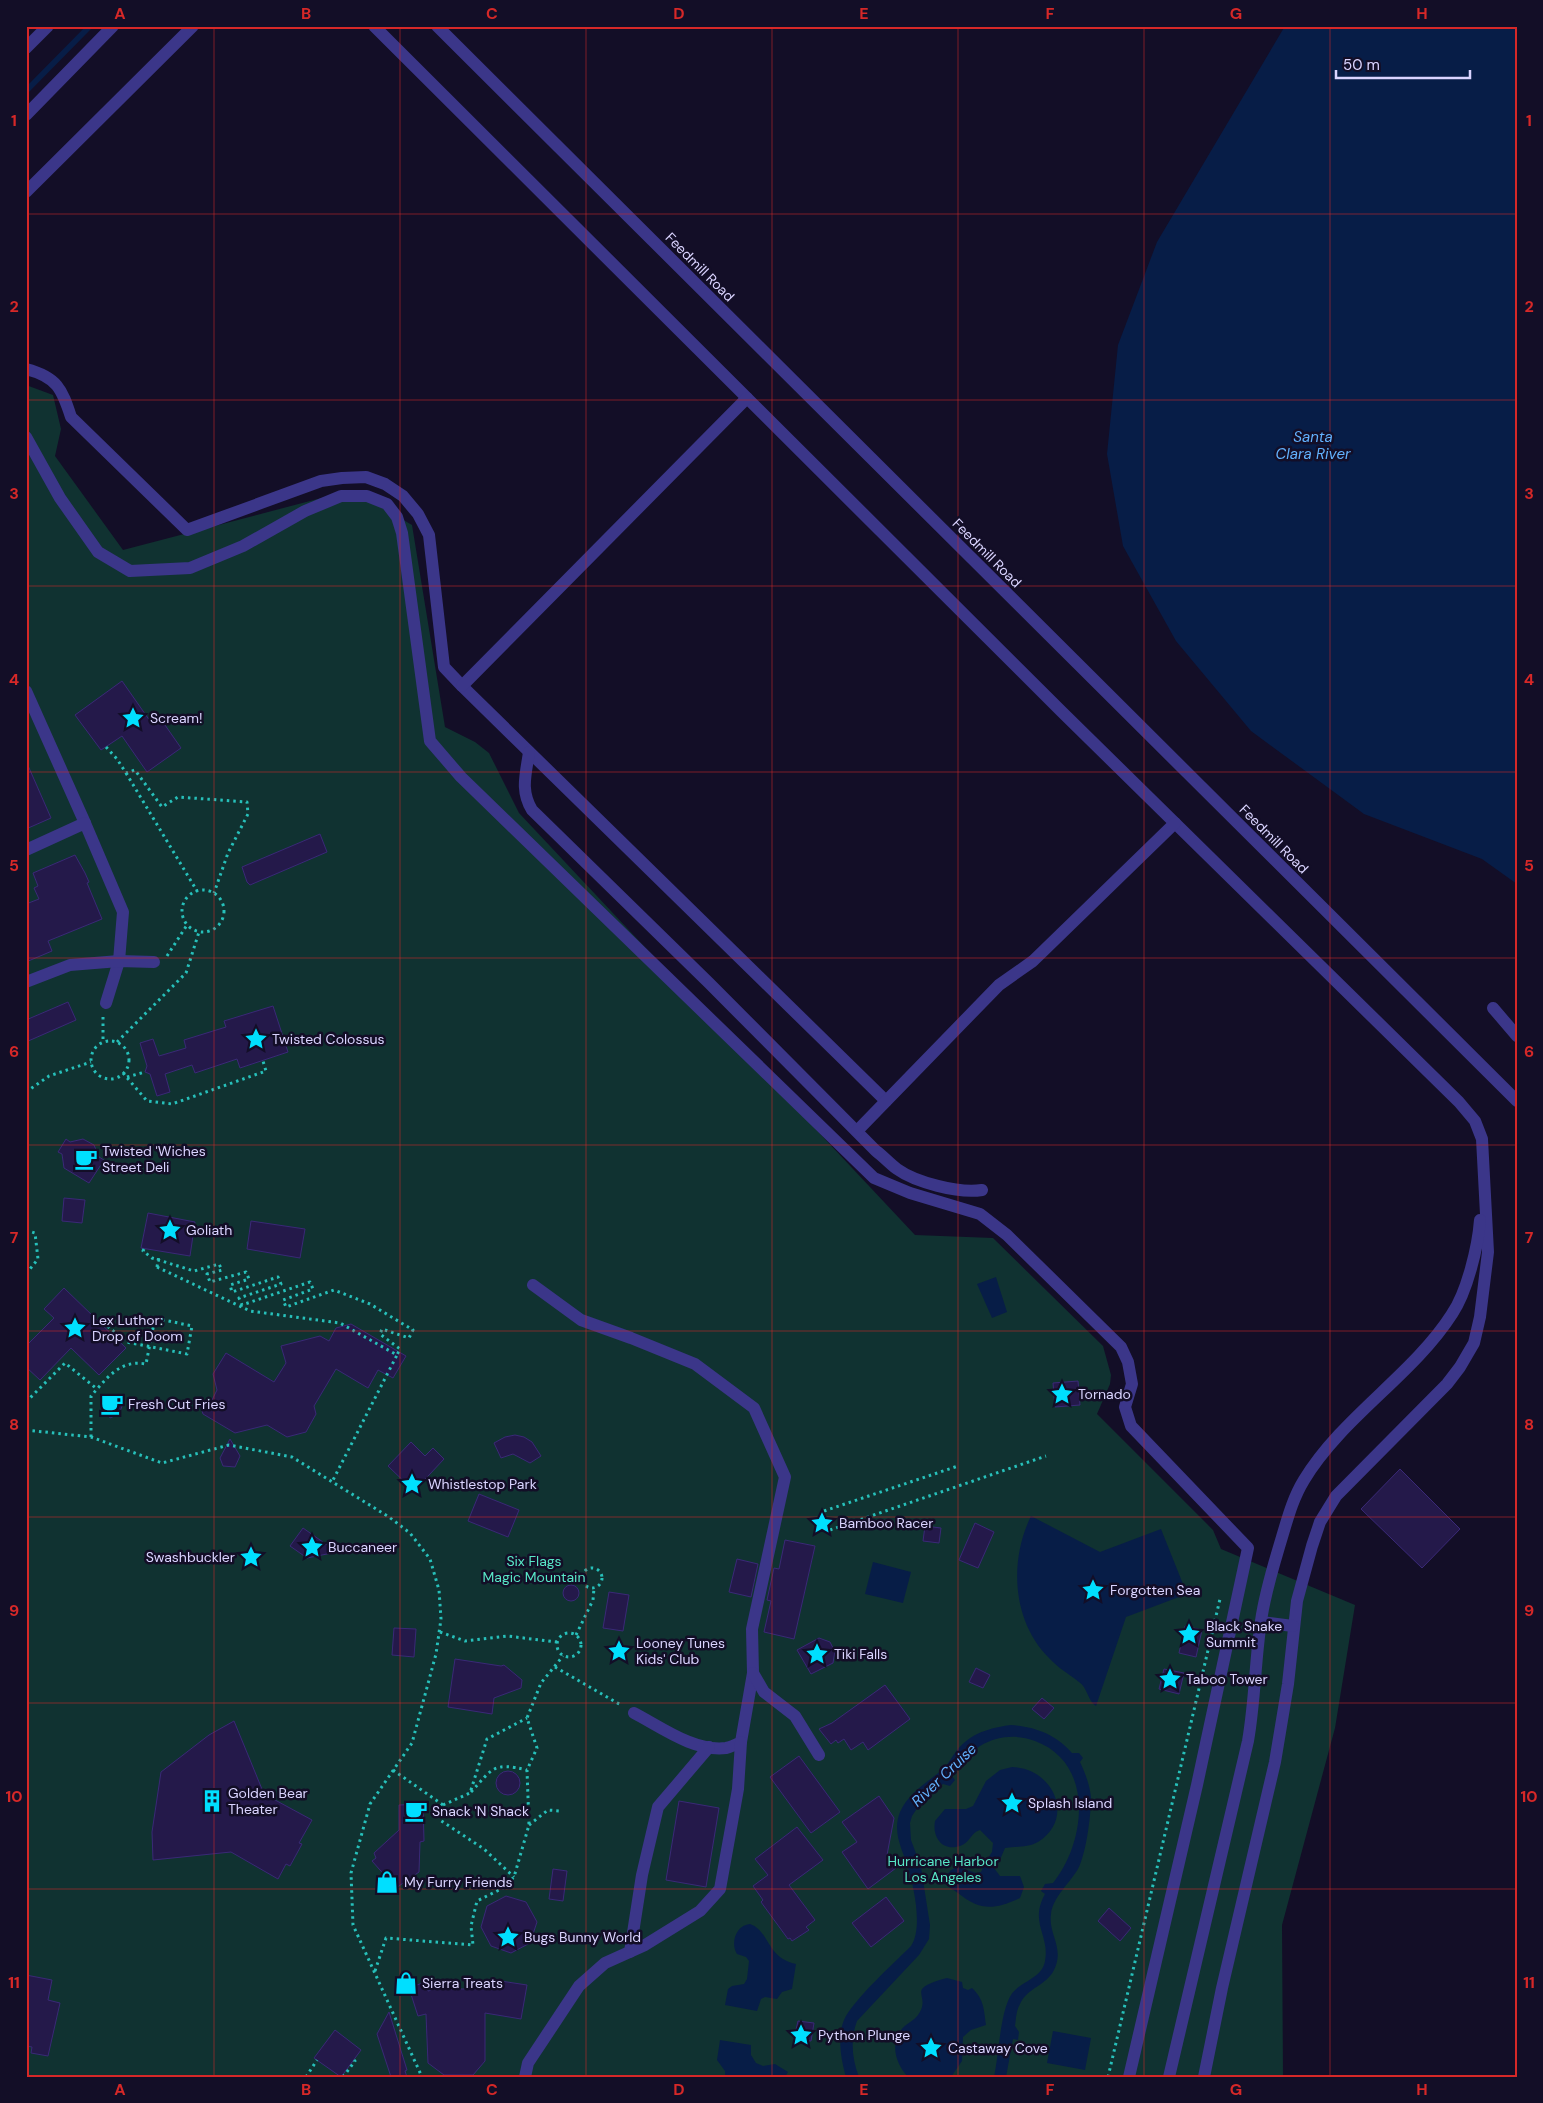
<svg xmlns="http://www.w3.org/2000/svg" width="1543" height="2103" font-family="'DM Sans',sans-serif">
  <rect width="100%" height="100%" fill="#130e27"/>
  <polygon fill="#103231" points="26,385 53,395 61,429 55,456 123,550 352,490 412,525 445,727 475,742 489,753 519,813 915,1235 993,1238 1103,1346 1111,1375 1110,1384 1097,1414 1213,1530 1221,1549 1355,1605 1335,1728 1282,1925 1283,2077 26,2077"/>
  <g fill="#071d47">
    <polygon points="1285,26 1517,26 1517,884 1482,859 1364,814 1251,731 1176,641 1123,546 1107,454 1118,345 1157,242"/>
    <polygon points="996,1277 1007,1312 992,1318 977,1284"/>
    <path d="M1031,1516l69,36 61,-23 26,65 -61,23 -30,89c-9,-6 -8,-18 -17,-24 -10,-8 -21,-14 -30,-24 -37,-37 -40,-97 -18,-142z"/>
    <polygon points="873,1562 911,1572 903,1603 865,1594"/>
    <path d="M1011,1725c25,2 44,9 61,28h7l4,5 -3,4c5,11 10,23 11,36 0,18 -5,56 -13,71 -9,15 -25,28 -27,45 -3,20 14,34 3,56 -7,15 -27,18 -34,34 -4,7 -4,15 -5,22l4,6 -1,8 -5,-1 -7,38h-12c5,-23 6,-64 17,-82 9,-14 31,-16 34,-34 5,-26 -16,-38 0,-67l-4,-3 4,-7 8,-1c33,-41 42,-120 -18,-142 -18,-7 -38,-5 -55,5 -12,7 -19,20 -28,30l3,4 -5,6 -7,-2 -21,17 -10,15 -2,7 1,17 10,27 4,26 5,32 -1,14 -10,16 -62,66c-7,18 -5,38 2,56h-13c-5,-18 -9,-40 -2,-57 9,-20 50,-57 67,-74 12,-18 3,-58 -3,-79 -6,-18 -16,-35 -8,-55 9,-21 31,-31 46,-46 6,-8 11,-18 19,-24 12,-11 31,-15 46,-17z"/>
    <path d="M1012,1767c43,2 63,52 26,75 -11,6 -22,4 -33,6l-6,14 -5,6 6,8h20l4,11 -4,11c-26,12 -40,13 -62,-5 -5,-4 -9,-5 -13,-10 0,-8 5,-14 13,-16l18,6 5,-1 5,-11 6,-9 1,-9 -13,-13c-9,2 -10,13 -20,16 -18,6 -28,-9 -25,-25l10,-12h21l7,-3 13,-25 14,-11z"/>
    <path d="M750,1924c20,7 16,34 46,40l-4,25 -10,3 -5,7 -12,-2 -4,2 -4,12 -32,-6 3,-16 4,-3 12,-2 3,-5 2,-18 -3,-4 -9,-3c-7,-11 -1,-29 13,-30z"/>
    <path d="M947,1978l15,4 1,6 5,2 4,-2c12,11 12,22 14,37l-15,5 -8,7 -1,24 -11,16h-43c-12,-13 -18,-31 -7,-47 4,-6 13,-9 17,-15 15,-21 -16,-25 29,-37z"/>
    <polygon points="1053,2031 1091,2038 1085,2070 1047,2063"/>
    <polygon points="720,2040 751,2045 751,2055 756,2063 763,2066 775,2064 788,2072 785,2077 725,2077 725,2071 717,2060"/>
  </g>
  <g fill="none" stroke-linecap="round" stroke-linejoin="round">
    <polyline stroke="#071d47" stroke-width="5.5" points="26,91 90,26"/>
  </g>
  <g fill="#24194a" stroke="#3a2977">
    <polygon points="122,681 150,721 158,715 181,748 147,772 122,736 101,750 75,715"/>
    <polygon points="26,761 51,818 26,829"/>
    <polygon points="320,834 327,852 250,885 247,882 242,867"/>
    <polygon points="75,855 85,873 89,882 87,883 102,919 48,941 52,951 26,962 26,904 39,899 34,888 38,886 33,873"/>
    <polygon points="68,1002 76,1020 26,1042 26,1020"/>
    <polygon points="273,1006 288,1052 240,1068 237,1059 195,1073 192,1065 165,1074 170,1092 157,1096 150,1074 145,1072 147,1066 140,1043 153,1039 159,1056 186,1048 184,1040 226,1027 224,1021"/>
    <polygon points="66,1139 70,1142 83,1139 94,1145 99,1157 104,1160 89,1183 64,1168 62,1154 58,1152"/>
    <polygon points="64,1198 85,1200 82,1223 62,1221"/>
    <polygon points="148,1213 195,1222 190,1256 141,1248"/>
    <polygon points="251,1221 305,1229 300,1258 247,1249"/>
    <polygon points="64,1288 126,1348 99,1375 71,1348 40,1380 26,1367 26,1346 54,1318 44,1309"/>
    <polygon points="351,1324 406,1356 393,1378 378,1370 368,1388 336,1369 314,1406 316,1414 306,1432 287,1437 267,1425 235,1433 203,1414 200,1404 212,1400 217,1390 213,1374 226,1353 274,1382 286,1363 281,1346 320,1336 329,1341 336,1328"/>
    <polygon points="1078,1381 1080,1405 1055,1407 1053,1383"/>
    <polygon points="110,1395 124,1401 119,1414 110,1418 101,1400"/>
    <polygon points="515,1435 524,1437 532,1442 541,1456 530,1463 513,1454 501,1458 494,1443 505,1437"/>
    <polygon points="230,1439 240,1456 235,1467 223,1466 220,1458"/>
    <polygon points="411,1442 425,1456 433,1448 444,1459 414,1491 388,1466"/>
    <polygon points="1400,1469 1460,1529 1422,1568 1361,1509"/>
    <polygon points="479,1494 519,1510 508,1537 468,1521"/>
    <polygon points="975,1523 994,1532 978,1568 959,1560"/>
    <polygon points="925,1526 941,1528 939,1543 923,1541"/>
    <polygon points="303,1528 337,1552 307,1558 290,1546"/>
    <polygon points="785,1540 815,1546 794,1639 764,1632 771,1601 767,1600 774,1568 779,1569"/>
    <polygon points="737,1559 758,1564 751,1597 729,1592"/>
    <circle cx="571" cy="1593" r="8"/>
    <polygon points="609,1592 629,1595 623,1631 603,1628"/>
    <polygon points="1185,1626 1202,1630 1196,1657 1179,1653"/>
    <polygon points="394,1628 416,1629 414,1657 392,1655"/>
    <polygon points="819,1638 830,1642 832,1646 835,1651 833,1663 811,1674 797,1650"/>
    <polygon points="455,1659 501,1666 504,1665 522,1680 521,1688 494,1698 492,1714 448,1707"/>
    <polygon points="976,1668 990,1675 983,1688 969,1682"/>
    <polygon points="1164,1669 1184,1673 1179,1694 1159,1689"/>
    <polygon points="885,1685 910,1719 868,1750 863,1742 851,1750 844,1739 838,1743 836,1740 831,1744 819,1729 832,1723"/>
    <polygon points="1042,1698 1054,1708 1044,1719 1032,1709"/>
    <polygon points="234,1721 264,1794 312,1820 299,1843 302,1844 290,1866 286,1864 278,1879 231,1852 153,1860 152,1832 161,1772 209,1735"/>
    <polygon points="799,1756 840,1812 811,1833 770,1777"/>
    <circle cx="508" cy="1783" r="12"/>
    <polygon points="879,1796 894,1818 887,1855 896,1868 868,1889 842,1852 857,1842 842,1822"/>
    <polygon points="679,1801 719,1808 706,1887 666,1880"/>
    <polygon points="423,1804 424,1841 420,1842 419,1872 396,1888 372,1861 376,1858 374,1853 399,1830 399,1805"/>
    <polygon points="797,1827 823,1860 789,1885 815,1920 806,1927 809,1930 792,1941 790,1938 788,1939 761,1902 763,1900 753,1886 768,1875 755,1859"/>
    <polygon points="553,1869 567,1871 563,1901 549,1899"/>
    <polygon points="506,1896 526,1902 537,1922 530,1943 511,1953 491,1946 481,1927 487,1906"/>
    <polygon points="886,1897 904,1921 871,1947 852,1923"/>
    <polygon points="1109,1908 1131,1928 1120,1941 1098,1921"/>
    <polygon points="26,1975 52,1980 48,2000 60,2003 48,2056 31,2053 32,2047 26,2046"/>
    <polygon points="494,1980 527,1985 521,2019 485,2013 485,2061 473,2075 444,2075 428,2063 426,2014 418,2016 409,1988 425,1982 428,1991 436,1989 493,1989"/>
    <polygon points="389,2012 407,2070 405,2071 407,2077 391,2077 377,2034"/>
    <polygon points="798,2021 814,2023 811,2041 794,2039"/>
    <polygon points="335,2030 361,2050 341,2077 314,2058"/>
  </g>
  <g fill="none" stroke-linecap="round" stroke-linejoin="round">
    <g stroke="#27c0ba" stroke-width="3" stroke-dasharray="2.5 4" stroke-linecap="butt">
      <polyline points="106,747 117,759 126,773 135,770 162,807 178,797 247,802 248,814 228,853 214,893"/>
      <polyline points="126,773 197,891"/>
      <circle cx="203" cy="911" r="21"/>
      <polyline points="167,956 187,925"/>
      <polyline points="103,1017 103,1042"/>
      <circle cx="110" cy="1060" r="19"/>
      <polyline points="117,1042 186,973 199,932"/>
      <polyline points="123,1073 147,1101 172,1104 266,1071 263,1061"/>
      <polyline points="127,1077 145,1072"/>
      <polyline points="26,1092 49,1076 91,1062"/>
      <polyline points="26,1230 35,1233 38,1259 26,1274"/>
      <polyline points="144,1249 143,1251 152,1258 194,1271 219,1264 222,1270 207,1274 210,1282 246,1272 249,1279 230,1285 232,1292 278,1277 281,1284 239,1298 242,1305 310,1282 313,1289 283,1300 286,1307 334,1290 370,1304 413,1330 409,1338 382,1329 380,1334 400,1349 397,1355"/>
      <polyline points="157,1267 250,1311 340,1323 397,1355 332,1482"/>
      <polyline points="26,1367 27,1367"/>
      <polyline points="26,1402 65,1363 97,1389"/>
      <polyline points="26,1430 91,1437 162,1463 229,1445 292,1457 389,1517 410,1533 430,1559 439,1590 441,1619 436,1654 412,1743 370,1804 351,1873 353,1925 422,2077"/>
      <path d="M91,1437v-41c15,-17 29,-37 55,-32l9,-46 37,8 -5,28 -61,-12 -21,-18 -2,2"/>
      <polyline points="824,1511 958,1466"/>
      <polyline points="830,1530 1046,1456"/>
      <circle cx="592" cy="1578" r="10"/>
      <polyline points="440,1632 465,1641 507,1636 557,1642"/>
      <circle cx="569" cy="1645" r="12"/>
      <polyline points="576,1635 593,1600 594,1588"/>
      <polyline points="555,1667 621,1705"/>
      <polyline points="393,1770 443,1805 440,1820 484,1849 514,1877"/>
      <path d="M471,1792c22,-24 22,-30 56,-22"/>
      <polyline points="443,1805 470,1793 487,1739 527,1718"/>
      <polyline points="529,1825 548,1810 560,1811"/>
      <polyline points="375,1971 386,1938 473,1945 471,1926 477,1901 503,1888 514,1877 529,1825 527,1770 537,1748 527,1718 541,1683 563,1656"/>
      <polyline points="306,2077 317,2060"/>
      <polyline points="343,2077 355,2061 354,2060"/>
      <polyline points="1108,2077 1220,1599"/>
    </g>
    <g stroke="#3b3689" stroke-width="12">
      <polyline points="374,26 1062,712 1459,1102 1475,1121 1482,1139 1488,1252 1480,1317 1474,1343 1460,1367 1447,1384 1336,1496 1320,1522 1312,1546 1297,1601 1288,1684 1275,1762 1222,1988 1204,2077"/>
      <polyline points="437,26 1517,1101"/>
      <polyline points="26,48 48,26"/>
      <polyline points="26,115 113,26"/>
      <polyline points="26,192 193,26"/>
      <path d="M26,369c31,8 36,20 45,48l116,113 134,-49 21,-3 24,-1 19,7 18,12 15,18 11,21 15,132 18,19 424,415"/>
      <polyline points="26,437 60,498 98,552 130,571 190,568 243,546 305,511 341,496 367,496 387,504 397,517 402,533 430,741 461,777 874,1178 910,1193 980,1214 1007,1235 1121,1347 1128,1362 1132,1384 1125,1407 1131,1426 1248,1548 1197,1785 1129,2077"/>
      <polyline points="462,686 747,398"/>
      <polyline points="26,691 85,823"/>
      <path d="M529,752c-3,22 -9,38 3,58l177,173 167,168c7,5 13,12 21,18 18,13 62,25 85,21"/>
      <polyline points="26,850 85,823 123,912 119,961 106,1003"/>
      <polyline points="26,982 70,965 119,961 154,962"/>
      <polyline points="1493,1008 1517,1036"/>
      <polyline points="857,1131 999,985 1033,961 1175,823"/>
      <path d="M533,1285l48,35 50,18 64,26 59,44 31,69 -33,152 1,44 -12,69c-4,2 -10,5 -15,6 -32,4 -65,-21 -92,-35"/>
      <polyline points="1261,1622 1293,1626"/>
      <polyline points="753,1673 764,1692 795,1716 819,1755"/>
      <polyline points="630,1952 642,1875 658,1807 709,1747"/>
      <polyline points="525,2077 528,2063 579,1986 605,1963 645,1945 700,1911 720,1889 738,1789 741,1742"/>
      <path d="M1169,2077l79,-336c7,-40 7,-80 13,-120 4,-29 13,-57 21,-84 6,-20 11,-39 22,-57 38,-63 109,-105 148,-166 15,-22 26,-67 28,-94"/>
    </g>
    <polyline stroke="#27c0ba" stroke-width="3" stroke-dasharray="2.5 4" stroke-linecap="butt" points="157,1267 159,1255"/>
  </g>
  <path fill="none" stroke="#d62828" stroke-width="1" stroke-opacity="0.55" d="M214,26v2051M400,26v2051M586,26v2051M772,26v2051M958,26v2051M1144,26v2051M1330,26v2051M26,214h1491M26,400h1491M26,586h1491M26,772h1491M26,958h1491M26,1145h1491M26,1331h1491M26,1517h1491M26,1703h1491M26,1889h1491"/>
  <defs>
    <symbol id="sight-bare" viewBox="-9 -9 18 18"><path d="M0-6L1.8-2.2L6-1.7L2.9 1.2L3.7 5.4L0 3.3L-3.7 5.4L-2.9 1.2L-6-1.7L-1.8-2.2Z" fill="#00dfff" stroke="#130e27" stroke-width="2.5" paint-order="stroke"/></symbol>
    <symbol id="cafe-bare" viewBox="-9 -9 18 18"><path d="M-5.5-4.5H6V0H3Q3 3.5 0 3.5H-2.5Q-5.5 3.5-5.5 0ZM3-3.2v2h1.7v-2ZM-6 4.5H4V6H-6Z" fill="#00dfff" stroke="#130e27" stroke-width="2.5" paint-order="stroke"/></symbol>
    <symbol id="building-bare" viewBox="-9 -9 18 18"><path d="M-4-6H4V6H1V3H-1V6H-4ZM-2.5-4.3h1.7v1.8h-1.7ZM.8-4.3h1.7v1.8H.8ZM-2.5-1h1.7V.8h-1.7ZM.8-1h1.7V.8H.8Z" fill="#00dfff" stroke="#130e27" stroke-width="2.5" paint-order="stroke"/></symbol>
    <symbol id="shop-bare" viewBox="-9 -9 18 18"><path d="M-5-2.5h2.3a2.7 3.5 0 0 1 5.4 0H5L5.5 6h-11ZM-1.5-2.5h3a1.5 2.3 0 0 0-3 0Z" fill="#00dfff" stroke="#130e27" stroke-width="2.5" paint-order="stroke"/></symbol>
  </defs>
  <g fill-rule="evenodd">
    <use href="#sight-bare" x="117" y="702" width="32" height="32"/>
    <use href="#sight-bare" x="240" y="1023" width="32" height="32"/>
    <use href="#cafe-bare" x="70" y="1143" width="32" height="32"/>
    <use href="#sight-bare" x="154" y="1214" width="32" height="32"/>
    <use href="#sight-bare" x="59" y="1312" width="32" height="32"/>
    <use href="#sight-bare" x="1046" y="1378" width="32" height="32"/>
    <use href="#cafe-bare" x="96" y="1388" width="32" height="32"/>
    <use href="#sight-bare" x="396" y="1468" width="32" height="32"/>
    <use href="#sight-bare" x="806" y="1507" width="32" height="32"/>
    <use href="#sight-bare" x="296" y="1531" width="32" height="32"/>
    <use href="#sight-bare" x="235" y="1541" width="32" height="32"/>
    <use href="#sight-bare" x="1077" y="1574" width="32" height="32"/>
    <use href="#sight-bare" x="1173" y="1618" width="32" height="32"/>
    <use href="#sight-bare" x="603" y="1635" width="32" height="32"/>
    <use href="#sight-bare" x="801" y="1638" width="32" height="32"/>
    <use href="#sight-bare" x="1154" y="1663" width="32" height="32"/>
    <use href="#building-bare" x="196" y="1785" width="32" height="32"/>
    <use href="#sight-bare" x="996" y="1787" width="32" height="32"/>
    <use href="#cafe-bare" x="400" y="1795" width="32" height="32"/>
    <use href="#shop-bare" x="371" y="1866" width="32" height="32"/>
    <use href="#sight-bare" x="492" y="1921" width="32" height="32"/>
    <use href="#shop-bare" x="390" y="1967" width="32" height="32"/>
    <use href="#sight-bare" x="785" y="2019" width="32" height="32"/>
    <use href="#sight-bare" x="915" y="2032" width="32" height="32"/>
  </g>
  <g text-anchor="middle" dominant-baseline="central" stroke-width="5" stroke-linejoin="round" paint-order="stroke">
    <g font-size="14" fill="#dad4ff" stroke="#130e27">
      <text transform="translate(700 267) rotate(45)">Feedmill Road</text>
      <text transform="translate(987 553) rotate(45)">Feedmill Road</text>
      <text transform="translate(1274 839) rotate(45)">Feedmill Road</text>
    </g>
    <g font-size="14" fill="#dad4ff" stroke="#130e27" text-anchor="start">
      <text x="150" y="718">Scream!</text>
      <text x="272" y="1039">Twisted Colossus</text>
      <text x="102" y="1151">Twisted 'Wiches<tspan x="102" dy="16">Street Deli</tspan></text>
      <text x="186" y="1230">Goliath</text>
      <text x="92" y="1320">Lex Luthor:<tspan x="92" dy="16">Drop of Doom</tspan></text>
      <text x="1078" y="1394">Tornado</text>
      <text x="128" y="1404">Fresh Cut Fries</text>
      <text x="428" y="1484">Whistlestop Park</text>
      <text x="839" y="1523">Bamboo Racer</text>
      <text x="328" y="1547">Buccaneer</text>
      <text x="235" y="1557" text-anchor="end">Swashbuckler</text>
      <text x="1110" y="1590">Forgotten Sea</text>
      <text x="1206" y="1626">Black Snake<tspan x="1206" dy="16">Summit</tspan></text>
      <text x="636" y="1643">Looney Tunes<tspan x="636" dy="16">Kids' Club</tspan></text>
      <text x="834" y="1654">Tiki Falls</text>
      <text x="1186" y="1679">Taboo Tower</text>
      <text x="228" y="1793">Golden Bear<tspan x="228" dy="16">Theater</tspan></text>
      <text x="1028" y="1803">Splash Island</text>
      <text x="432" y="1811">Snack 'N Shack</text>
      <text x="404" y="1882">My Furry Friends</text>
      <text x="524" y="1937">Bugs Bunny World</text>
      <text x="422" y="1983">Sierra Treats</text>
      <text x="818" y="2035">Python Plunge</text>
      <text x="948" y="2048">Castaway Cove</text>
    </g>
    <g font-size="14" fill="#58e7c7" stroke="#130e27">
      <text x="534" y="1561">Six Flags<tspan x="534" dy="16">Magic Mountain</tspan></text>
      <text x="943" y="1861">Hurricane Harbor<tspan x="943" dy="16">Los Angeles</tspan></text>
    </g>
    <g font-size="15" font-style="italic" fill="#62b2ff" stroke="#130e27">
      <text x="1313" y="437">Santa<tspan x="1313" dy="17">Clara River</tspan></text>
      <text transform="translate(944 1775) rotate(-44)">River Cruise</text>
    </g>
  </g>
  <rect width="1543" height="2103" fill="none" stroke="#130e27" stroke-width="55"/>
  <path d="M1336 70v8h134v-8" fill="none" stroke="#dad4ff" stroke-width="2.5"/>
  <text x="1343" y="70" font-size="15" fill="#dad4ff" stroke="#130e27" stroke-width="4" paint-order="stroke">50 m</text>
  <rect x="28" y="28" width="1488" height="2048" fill="none" stroke="#d62828" stroke-width="2"/>
  <g font-size="16" text-anchor="middle" font-weight="bold" fill="#d62828">
    <text x="120" y="19">A</text>
    <text x="306" y="19">B</text>
    <text x="492" y="19">C</text>
    <text x="679" y="19">D</text>
    <text x="864" y="19">E</text>
    <text x="1050" y="19">F</text>
    <text x="1236" y="19">G</text>
    <text x="1422" y="19">H</text>
    <text x="14" y="126">1</text>
    <text x="1529" y="126">1</text>
    <text x="14" y="312">2</text>
    <text x="1529" y="312">2</text>
    <text x="14" y="499">3</text>
    <text x="1529" y="499">3</text>
    <text x="14" y="685">4</text>
    <text x="1529" y="685">4</text>
    <text x="14" y="871">5</text>
    <text x="1529" y="871">5</text>
    <text x="14" y="1057">6</text>
    <text x="1529" y="1057">6</text>
    <text x="14" y="1243">7</text>
    <text x="1529" y="1243">7</text>
    <text x="14" y="1430">8</text>
    <text x="1529" y="1430">8</text>
    <text x="14" y="1616">9</text>
    <text x="1529" y="1616">9</text>
    <text x="14" y="1802">10</text>
    <text x="1529" y="1802">10</text>
    <text x="14" y="1988">11</text>
    <text x="1529" y="1988">11</text>
    <text x="120" y="2095">A</text>
    <text x="306" y="2095">B</text>
    <text x="492" y="2095">C</text>
    <text x="679" y="2095">D</text>
    <text x="864" y="2095">E</text>
    <text x="1050" y="2095">F</text>
    <text x="1236" y="2095">G</text>
    <text x="1422" y="2095">H</text>
  </g>
</svg>
